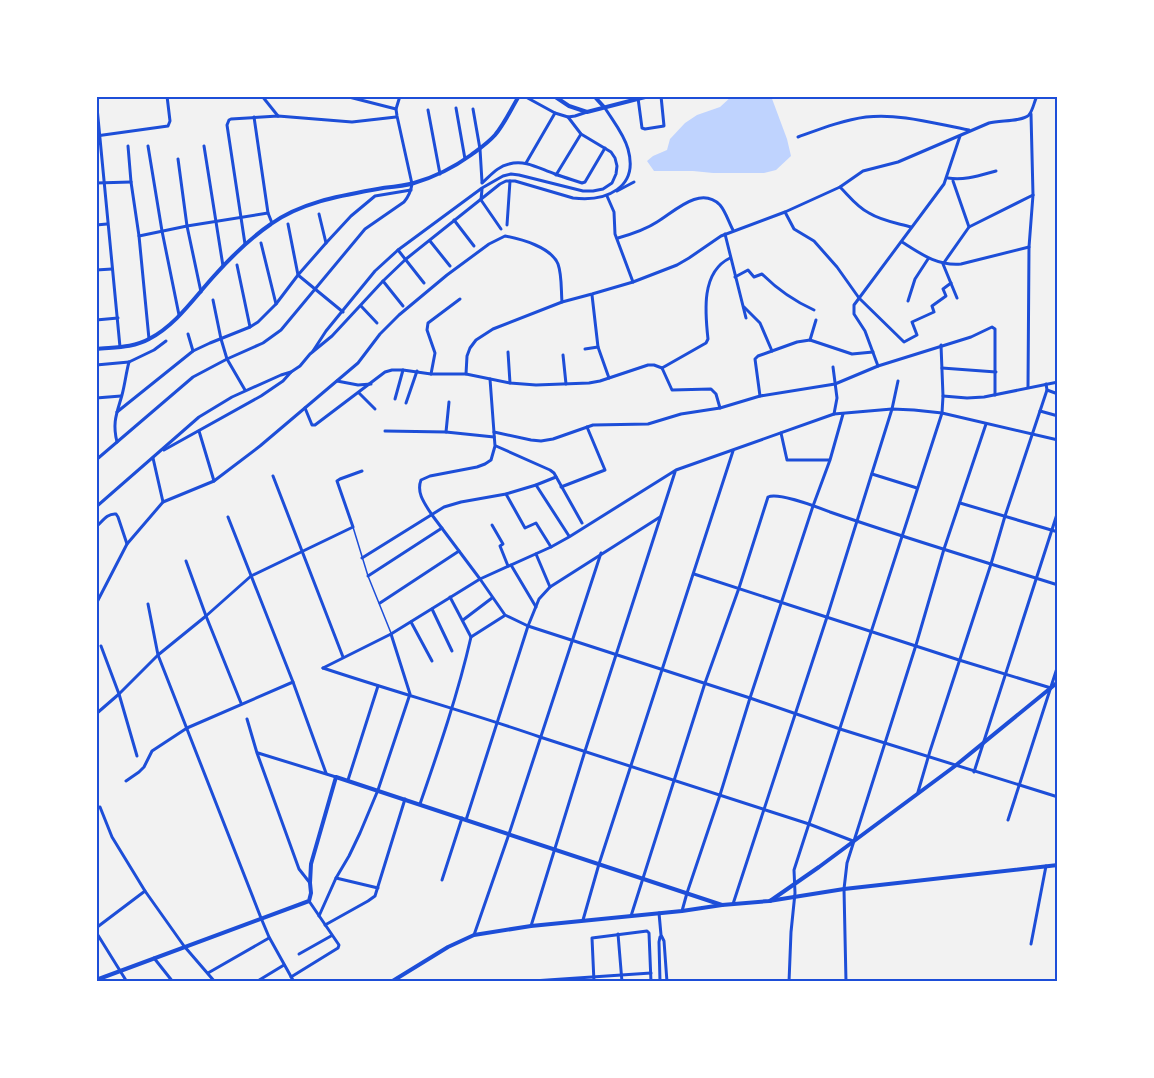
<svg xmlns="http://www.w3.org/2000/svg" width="1154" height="1078" font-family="'Varela Round',sans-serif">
  <rect width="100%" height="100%" fill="#f2f2f2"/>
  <polygon fill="#bfd3fe" points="732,96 771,96 787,139 791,156 776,170 764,173 713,173 693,171 654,171 647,161 653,156 667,150 670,139 685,123 697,115 720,107"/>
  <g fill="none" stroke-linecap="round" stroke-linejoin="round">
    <polyline stroke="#1d4ed8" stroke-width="1.5" points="353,527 368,576 391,633"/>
    <g stroke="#1d4ed8" stroke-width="3">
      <polyline points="262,96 278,116"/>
      <polyline points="345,96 396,109"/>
      <polyline points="96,97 120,347"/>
      <polyline points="638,98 642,128 645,129 664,126 661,96"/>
      <polyline points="456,108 465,159"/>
      <polyline points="473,109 480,149 482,182"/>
      <polyline points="428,110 440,174"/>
      <polyline points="254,117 268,213 272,223"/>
      <polyline points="568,117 575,116 587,112"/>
      <polyline points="96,136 168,126 170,121 167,96"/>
      <path d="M798,137c22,-8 45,-17 68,-20 34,-4 70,7 103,13"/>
      <polyline points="128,146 131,182 139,236 149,339"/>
      <polyline points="148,146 162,231 179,315"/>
      <polyline points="204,146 223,266"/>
      <polyline points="178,159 187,226 201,292"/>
      <polyline points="526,163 555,113"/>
      <polyline points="556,175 581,134"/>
      <path d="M948,178c16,3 33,-3 48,-7"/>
      <polyline points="953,181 969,227"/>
      <polyline points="96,183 131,182"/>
      <path d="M482,183c8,-7 16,-17 27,-19 16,-5 31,5 46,10 8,3 18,6 27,9l3,-1 20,-34"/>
      <path d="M840,187c9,9 17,20 29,26 13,8 28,10 42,14"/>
      <polyline points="482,189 481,200 501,229"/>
      <polyline points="617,191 634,182"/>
      <polyline points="607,196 614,212 615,234 633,282"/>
      <polyline points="785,212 794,229 814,241 837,267 859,298 904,342 917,335 912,322 934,312 932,306 946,296 943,289 951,283"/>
      <polyline points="319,214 326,243"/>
      <polyline points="454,220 474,246"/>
      <polyline points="288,224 298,275 343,312"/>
      <polyline points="96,225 107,224"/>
      <polyline points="507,225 510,181"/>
      <polyline points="725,234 746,318"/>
      <polyline points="139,236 187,226 268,213"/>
      <path d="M618,238c14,-4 27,-8 39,-16 17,-10 43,-37 63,-17 6,7 9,18 13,25"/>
      <polyline points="430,241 450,266"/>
      <path d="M902,242c19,12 35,24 59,22l68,-17"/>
      <polyline points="261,243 276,304"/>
      <polyline points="245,244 227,125 229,120 231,119 278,116 352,122 396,117"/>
      <polyline points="398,250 424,283"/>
      <polyline points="237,265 250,327"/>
      <polyline points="96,270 112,269"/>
      <path d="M735,277l13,-7 6,7 8,-3c16,16 32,27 52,36"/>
      <polyline points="383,281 403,306"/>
      <polyline points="592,295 598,347 609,378"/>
      <polyline points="957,298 943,264 969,227 1033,195"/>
      <polyline points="213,300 221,339 227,359 245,390"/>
      <polyline points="908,301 915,279 928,259"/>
      <polyline points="361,306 377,323"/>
      <polyline points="744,307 760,323 772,351 758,356 755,359 760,396"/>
      <polyline points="96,320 118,318"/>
      <polyline points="188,334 193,351"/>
      <polyline points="810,340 816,320"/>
      <polyline points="585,349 598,347"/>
      <polyline points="313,351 326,331 375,271 398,250 482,188 503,176 511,174 519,175 583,191 593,191 603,189 612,183 616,174 617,166 615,158 611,152 581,134 568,117 555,113 524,96"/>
      <polyline points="772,351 797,342 810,340 852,354 873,352"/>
      <polyline points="508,352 510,383"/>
      <polyline points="563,355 566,384"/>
      <polyline points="96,365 129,362 154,350 166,341"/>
      <polyline points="878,366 865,331 854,314 854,305 944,184 960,136"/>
      <polyline points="833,367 837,398 834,414"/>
      <path d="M662,368l44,-25 2,-4c-3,-27 -7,-67 22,-81"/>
      <polyline points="662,368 672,390 711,389 716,394 720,408"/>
      <polyline points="942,368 996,372"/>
      <polyline points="431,374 435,353 427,330 428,323 460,299"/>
      <path d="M466,374l1,-18 3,-8 6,-8 17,-11 69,-27 30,-8 41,-12 44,-17 12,-7 32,-22 64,-24 55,-25 23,-16 35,-9 91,-39c11,-3 33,-1 40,-8 4,-5 5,-13 8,-19"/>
      <path d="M490,379l5,67 -4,14 -6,4 -8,3 -47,9 -9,4c-5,13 4,24 11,35l48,64 25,36 23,11 222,72 90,31 218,68"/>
      <polyline points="337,381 358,385 371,384"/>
      <polyline points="1028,387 1029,247 1033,195 1031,114"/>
      <polyline points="1047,390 1058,394"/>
      <polyline points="359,393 375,409"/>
      <polyline points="943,396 967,398 984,397 1058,382"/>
      <polyline points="96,398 121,396"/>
      <polyline points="395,399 403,370"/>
      <polyline points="406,403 417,371"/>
      <polyline points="305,408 312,425 315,425 385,372 392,370 403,370 431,374 466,374 510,383 536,385 589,383 600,381 648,365 654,365 662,368"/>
      <polyline points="1040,411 1058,416"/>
      <polyline points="117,412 193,351 210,343 250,327 258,322 276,304 298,275 326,243 351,216 375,196 411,190"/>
      <polyline points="199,431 214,481"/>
      <polyline points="385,431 446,432 494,437"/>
      <polyline points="446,432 449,402"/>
      <polyline points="494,432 531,440 541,441 553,439 593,425 648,424 681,414 720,408 760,396 835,384 878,366 971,337 992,327 995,329 995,395"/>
      <polyline points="781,433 787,460 829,460"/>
      <path d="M117,442c-5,-20 0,-29 5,-47 3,-11 4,-22 7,-33"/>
      <polyline points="496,446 550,470 554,473 582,523"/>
      <polyline points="164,450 261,396 283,381 291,372"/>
      <polyline points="153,458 163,502"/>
      <path d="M96,460l97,-83 34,-18 36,-16 18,-13 84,-101 39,-27c5,-6 7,-11 8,-18l-15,-68 -1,-7 4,-13"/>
      <polyline points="872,474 917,488"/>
      <polyline points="273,476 343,657"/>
      <polyline points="536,485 569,536"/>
      <polyline points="561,487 605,470 587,427"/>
      <polyline points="506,494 525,528 536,523 551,547"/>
      <polyline points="960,503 1058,532"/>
      <path d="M96,507l103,-90 33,-20 49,-22 10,-3 9,-6 10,-12 22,-18 51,-55 23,-22 94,-75 6,-3h9l58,17c33,4 66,-10 55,-49 -4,-15 -15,-28 -23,-41"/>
      <polyline points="228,517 293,682 326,773"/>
      <polyline points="492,525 503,544 500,546 508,566"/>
      <path d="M96,527c6,-5 11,-14 20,-13l2,3 9,27"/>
      <polyline points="536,554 550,587"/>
      <polyline points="362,558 444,507 461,502 506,494 536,485 556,477"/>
      <polyline points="186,561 206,616 241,703"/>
      <polyline points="511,565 536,607"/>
      <polyline points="694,574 959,660 1051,688"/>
      <polyline points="368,576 442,528"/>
      <polyline points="450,597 471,637"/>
      <polyline points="380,603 459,551"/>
      <path d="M96,604l31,-60 36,-42 51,-21 46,-35 98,-83 22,-29 19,-19 48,-40 42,-31 16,-8c16,3 46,11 53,28 4,11 3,26 4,38"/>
      <polyline points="148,604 158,655 261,918 269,937 294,982"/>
      <polyline points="432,609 452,651"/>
      <polyline points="463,620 492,598"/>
      <polyline points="411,622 432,661"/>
      <polyline points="101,646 119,694 137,756"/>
      <polyline points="323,668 391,634 480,579 551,547 569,537 676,470 834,414 892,409 914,410 942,413 1058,440"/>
      <path d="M323,668c72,24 145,44 217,69l269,87 44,17"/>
      <polyline points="96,714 119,694 158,655 206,616 251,576 353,527 337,481 340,479 362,471"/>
      <polyline points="247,719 257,753 299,869 310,883"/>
      <polyline points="258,753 336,777"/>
      <polyline points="974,772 1058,511"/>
      <polyline points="348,780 378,686"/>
      <polyline points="126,781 139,772 144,767 152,751 187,728 293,682"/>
      <polyline points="918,792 930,751 991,564 1005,516 1047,390 1046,384"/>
      <path d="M420,804c19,-55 38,-110 51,-167l33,-21"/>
      <polyline points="100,807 112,837 145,891 184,946 215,982"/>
      <polyline points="466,820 528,626 539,599 550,587 660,517"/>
      <polyline points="1008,820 1058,665"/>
      <polyline points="1057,833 1058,829"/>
      <polyline points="336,878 378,888"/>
      <polyline points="442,880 462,818"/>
      <polyline points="733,904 827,617 892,409 898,381"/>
      <polyline points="682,911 687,893 720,795 750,698 813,506 830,460 843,414"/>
      <polyline points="659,913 661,935 664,941 667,982"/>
      <polyline points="319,916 336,878 349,856 360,833 378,790 410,694 391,634"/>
      <path d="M631,916l74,-233 34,-95 29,-91c11,-5 49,10 62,15 75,26 152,49 228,73"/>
      <polyline points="583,920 599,864 733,451"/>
      <polyline points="325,925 368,901 375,896 405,799"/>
      <polyline points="531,926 585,751 675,472"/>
      <polyline points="96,928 145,891"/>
      <polyline points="96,932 127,982"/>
      <polyline points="618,934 622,982"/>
      <polyline points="474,935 509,834 601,553"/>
      <polyline points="660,937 659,942 660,982"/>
      <polyline points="1031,944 1046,866"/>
      <polyline points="299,954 331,936"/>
      <polyline points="154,958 173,982"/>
      <polyline points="208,973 269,938"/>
      <polyline points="291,977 338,948 339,945 309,901"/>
      <polyline points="256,982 284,965"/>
      <polyline points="518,982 651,973"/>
      <polyline points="594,982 592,938 647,931 649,933 651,982"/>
      <polyline points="789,982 791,932 795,893 794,870 942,413 943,396 941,345"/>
      <polyline points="846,982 844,889 847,863 916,645 944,549 986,424"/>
    </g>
    <g stroke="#1d4ed8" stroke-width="4">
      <polyline points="554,96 569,106 587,112 649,96"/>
      <polyline points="594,96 604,107"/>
      <path d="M96,349c18,-2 37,-1 53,-10 27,-14 45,-41 65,-63 17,-19 35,-37 57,-52 32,-23 74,-29 112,-36 10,-1 21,-2 31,-5 21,-6 39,-15 57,-28 8,-6 17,-12 24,-20 10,-12 16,-26 24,-39"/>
      <polyline points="770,901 819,867 955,766 1058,682"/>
      <polyline points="96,980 309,901 311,893 310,883 311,864 336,777 722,905"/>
      <polyline points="391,982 448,947 474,935 531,926 682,911 722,905 769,901 844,889 1058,865"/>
    </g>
  </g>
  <rect width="1154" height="1078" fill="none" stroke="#ffffff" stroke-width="195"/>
  <rect x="98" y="98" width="958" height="882" fill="none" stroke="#1d4ed8" stroke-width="2"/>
</svg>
